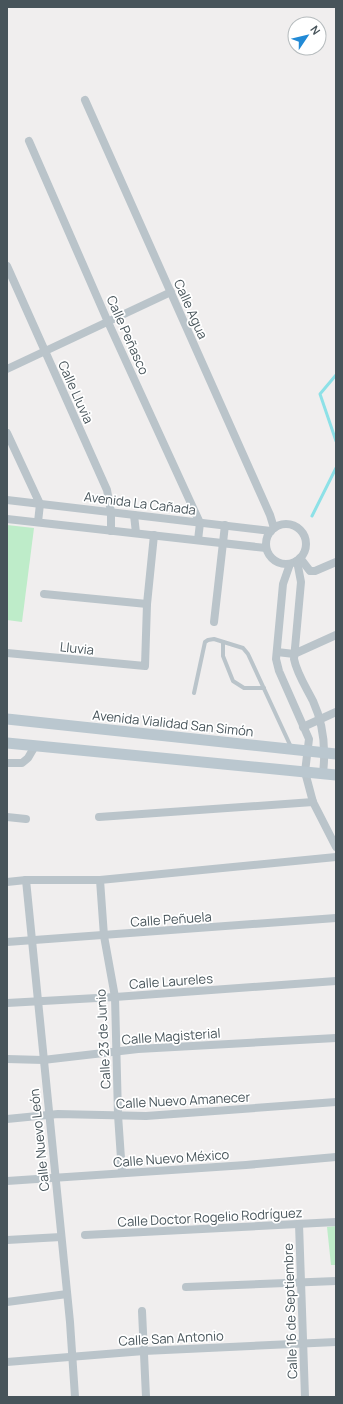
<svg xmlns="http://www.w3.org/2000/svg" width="343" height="1404" font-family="Manrope,sans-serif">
  <rect width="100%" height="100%" fill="#f0eeee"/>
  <g fill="#beecc9">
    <polygon points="7,525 34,528 22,622 7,620"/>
    <polygon points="336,1226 336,1265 331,1265 327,1227"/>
  </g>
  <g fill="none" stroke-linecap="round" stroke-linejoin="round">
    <g stroke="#8de1e7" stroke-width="3">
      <polyline points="336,375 320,394 336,441"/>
      <polyline points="312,516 336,468"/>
    </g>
    <g stroke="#bac4ca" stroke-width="4">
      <polyline points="223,642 223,656 233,681 244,688 264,688"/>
      <polyline points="194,693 205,642 208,640 214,639 243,648 248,654 291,747"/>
    </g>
    <g stroke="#bac4ca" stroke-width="8">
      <polyline points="85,100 270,515 274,528"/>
      <polyline points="29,141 108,322 200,523 198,540"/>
      <polyline points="7,266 107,490 111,512 111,531"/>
      <polyline points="7,369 171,292"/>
      <polyline points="7,433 40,504 38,522"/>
      <polyline points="7,500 271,531"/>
      <polyline points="134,515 136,533"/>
      <polyline points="7,519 266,548"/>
      <circle cx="286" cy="544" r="20"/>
      <polyline points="300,558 310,571 315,571 336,562"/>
      <path d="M297,561l4,21 -7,77c3,15 12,28 19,42 11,24 13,47 10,72"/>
      <polyline points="290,564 283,584 276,659 279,671 309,739 305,772 313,802 336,847"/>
      <polyline points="44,594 147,604"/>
      <polyline points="214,622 225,525"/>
      <polyline points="277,652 294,654 336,635"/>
      <polyline points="7,653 145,666 147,604 154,535"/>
      <polyline points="303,727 336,712"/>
      <polyline points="7,763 22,763 28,758 35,746"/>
      <polyline points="7,817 26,819"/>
      <polyline points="99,817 313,802"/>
      <polyline points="26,880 70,1322 75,1397"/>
      <polyline points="100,880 104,936 115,997 118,1115 122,1173"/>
      <polyline points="7,882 26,880 100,880 336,857"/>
      <polyline points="7,942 336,918"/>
      <polyline points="7,1003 115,997 336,981"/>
      <polyline points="7,1059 43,1060 138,1049 336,1038"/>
      <polyline points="7,1119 58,1114 146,1116 336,1102"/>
      <polyline points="7,1181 246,1165 336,1157"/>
      <polyline points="299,1224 305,1397"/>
      <polyline points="85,1235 336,1222"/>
      <polyline points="7,1240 61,1237"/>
      <polyline points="186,1287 336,1281"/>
      <polyline points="7,1302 67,1294"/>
      <polyline points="142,1311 146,1397"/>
      <polyline points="7,1362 144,1351 336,1342"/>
    </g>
    <g stroke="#bac7cf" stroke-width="11">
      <polyline points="7,719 336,754"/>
      <polyline points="7,743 336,775"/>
    </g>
  </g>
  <g text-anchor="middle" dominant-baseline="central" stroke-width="3.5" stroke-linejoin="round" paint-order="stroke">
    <g font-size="13" fill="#47545a" stroke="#fff">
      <text transform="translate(191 309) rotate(66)">Calle Agua</text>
      <text transform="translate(128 335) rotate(66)">Calle Peñasco</text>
      <text transform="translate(76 392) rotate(66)">Calle Lluvia</text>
      <text transform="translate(140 503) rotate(7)">Avenida La Cañada</text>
      <text transform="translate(77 648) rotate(6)">Lluvia</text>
      <text transform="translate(173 723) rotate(6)">Avenida Vialidad San Simón</text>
      <text transform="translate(171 919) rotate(-4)">Calle Peñuela</text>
      <text transform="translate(171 981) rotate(-4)">Calle Laureles</text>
      <text transform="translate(171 1036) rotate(-4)">Calle Magisterial</text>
      <text transform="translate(103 1039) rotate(-93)">Calle 23 de Junio</text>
      <text transform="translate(183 1100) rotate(-3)">Calle Nuevo Amanecer</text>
      <text transform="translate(39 1140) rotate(-96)">Calle Nuevo León</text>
      <text transform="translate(171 1158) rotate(-4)">Calle Nuevo México</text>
      <text transform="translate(210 1217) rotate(-3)">Calle Doctor Rogelio Rodríguez</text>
      <text transform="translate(290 1311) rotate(-92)">Calle 16 de Septiembre</text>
      <text transform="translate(171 1338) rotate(-3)">Calle San Antonio</text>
    </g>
  </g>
  <rect width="343" height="1404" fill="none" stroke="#47545a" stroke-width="16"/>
  <g transform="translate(307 36) rotate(55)"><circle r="19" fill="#ffffff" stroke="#b5bbbd"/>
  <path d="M0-3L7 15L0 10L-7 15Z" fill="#228ad6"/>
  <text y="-6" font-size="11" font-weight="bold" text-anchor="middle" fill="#47545a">N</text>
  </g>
</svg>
